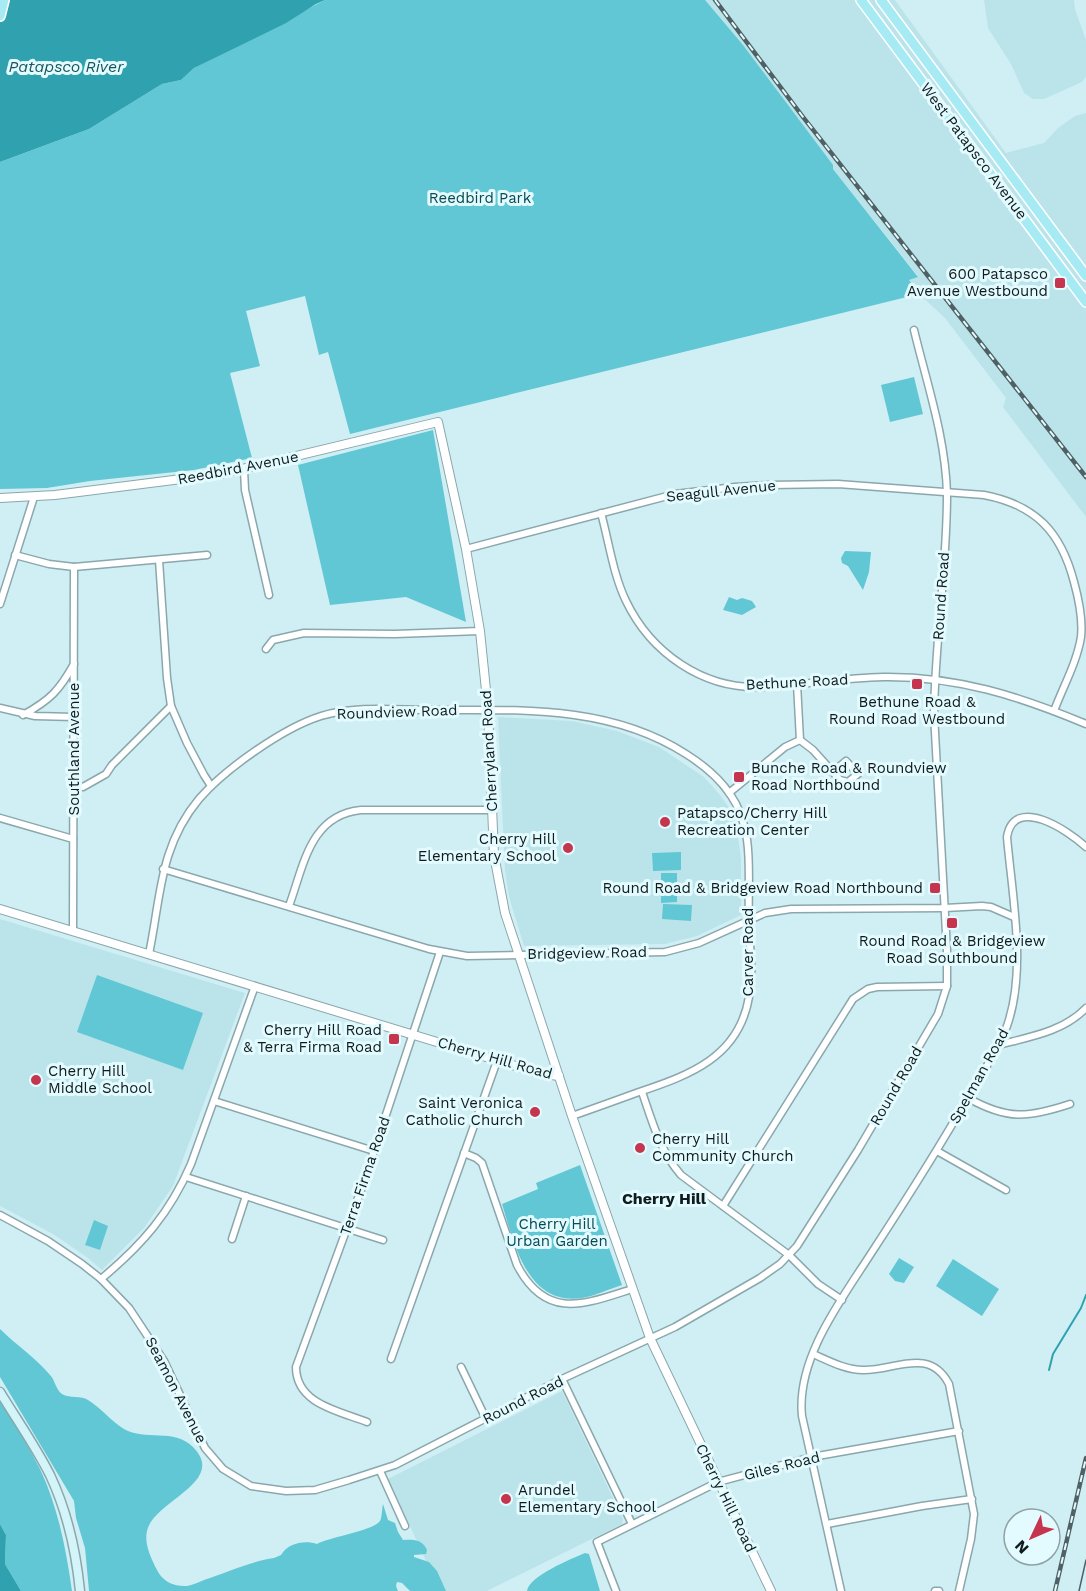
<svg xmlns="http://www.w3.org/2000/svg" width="1086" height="1591" font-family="'Work Sans',sans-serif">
  <rect width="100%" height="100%" fill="#d0eff4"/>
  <g fill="#bbe4ea">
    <polygon points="699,0 895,0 1006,153 1044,143 1058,128 1075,116 1086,113 1086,517 1003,407 1006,398 945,318 919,294 908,280 918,276"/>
    <polygon points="984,0 1074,0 1075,9 1086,40 1086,77 1082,82 1044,99 1033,99 1024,93 1011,64 988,28"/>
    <polygon points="498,717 572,721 617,731 659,747 704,777 721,796 731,811 736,823 741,858 741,915 697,936 665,944 524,946 509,897 505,871"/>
    <polygon points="0,919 245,993 173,1186 144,1228 102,1270 88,1258 53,1234 0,1206"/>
    <polygon points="562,1391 623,1519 622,1524 487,1591 440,1591 388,1479"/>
  </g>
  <g fill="#61c7d4">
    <polygon points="325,0 705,0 743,45 833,165 833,169 918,277 909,280 919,294 350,434 328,352 319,355 305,296 246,311 260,366 230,373 252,458 194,470 90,481 47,488 0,489 0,162 89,129 162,84 181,80 194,68"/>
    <polygon points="914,377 923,414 890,422 881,385"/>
    <polygon points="433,430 466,622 406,597 330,605 298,465"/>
    <polygon points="845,551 871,552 869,572 863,590 848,566 842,563 841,558"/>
    <polygon points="729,597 737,600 742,598 752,601 756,607 742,615 723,610"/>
    <polygon points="681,852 681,870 653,871 652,853"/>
    <polygon points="661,873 677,873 677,902 661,903"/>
    <polygon points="663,904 692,905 691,921 662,919"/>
    <polygon points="97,975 203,1013 183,1070 77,1032"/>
    <path d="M580,1165l42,120c-13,4 -27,11 -40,13 -55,8 -68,-55 -80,-94l36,-15 -2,-6z"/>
    <polygon points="94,1220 108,1226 100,1250 85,1245"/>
    <polygon points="899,1258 914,1267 904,1283 895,1281 889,1274"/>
    <polygon points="953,1259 999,1289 982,1316 936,1286"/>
    <path d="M0,1329c16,16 35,28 50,46 5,5 6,15 12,19 8,5 19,1 26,6 13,8 23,21 36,29 21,12 50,-1 69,18 35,35 -40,54 -46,84 -3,13 4,27 10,39 5,11 17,17 30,16 5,-1 12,-4 17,-6 21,-7 48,-19 70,-22l7,-3c7,-12 24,-15 36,-11 12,-7 56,-13 63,-23 2,-3 2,-13 3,-17l5,16 7,3 3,9 5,8c11,-1 20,0 24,10l-1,4 -12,1v2l15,5 8,9 9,20h-36l-8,-8 -5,-1 -1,4 2,5h-309l-4,-43 -9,-30 -2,-17 -74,-124z"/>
    <path d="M0,1400c14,22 28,45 40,69 18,38 26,80 32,122h-51l-16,-27 1,-29 -6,-11z"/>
    <path d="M585,1553l4,1 11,37h-73c2,-15 44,-32 58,-38z"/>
  </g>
  <g fill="#30a1ae">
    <polygon points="0,0 325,0 316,4 286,23 194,68 181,80 162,84 89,129 0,162"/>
    <polygon points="0,1524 6,1535 5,1564 21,1591 0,1591"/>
  </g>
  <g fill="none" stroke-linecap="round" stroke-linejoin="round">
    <polyline stroke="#30a1ae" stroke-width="2" points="1049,1370 1053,1354 1081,1308 1086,1295"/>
    <defs>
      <g id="minor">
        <polyline points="244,470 245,490 269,595"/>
        <path d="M601,513c8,29 12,61 25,88 25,52 77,88 134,86 42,-2 82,-9 123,-10 74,-1 136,19 203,47"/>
        <path d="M466,549l209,-55 60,-7 34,-2 69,-1 146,11c52,10 77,37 90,87 5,18 9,36 7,55 -4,25 -18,50 -27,74"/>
        <polyline points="15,555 49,564 74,567 207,555"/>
        <polyline points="159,560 167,678 171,706 187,743 204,775 211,786"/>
        <polyline points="0,604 34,497"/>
        <polyline points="266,649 273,640 304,633 395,634 480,631"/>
        <polyline points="797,684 800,740"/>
        <polyline points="0,708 35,716 74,717"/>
        <path d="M23,715c27,-15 36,-24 51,-51"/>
        <polyline points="800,740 813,750 840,780 848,782 858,774 846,761 833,772"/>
        <polyline points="73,785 83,787 106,774 112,765 171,706"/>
        <polyline points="729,793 785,747 800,740"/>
        <polyline points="0,818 73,839"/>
        <polyline points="163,869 429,949 467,956 665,952 699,943 765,913 791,909 945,908 982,906 991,907 1014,917"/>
        <path d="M289,906c15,-41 21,-91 72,-96h132"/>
        <polyline points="73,931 74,567"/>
        <path d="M149,954c12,-57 10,-107 50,-155 26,-30 84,-71 122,-83 35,-11 76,-6 112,-6 87,0 177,-5 253,44 16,10 33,24 44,40 26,37 17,84 19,126 0,26 5,52 0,77 -10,60 -59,78 -110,95 -22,8 -44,16 -67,24"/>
        <path d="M998,1045c31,-8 65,-13 88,-37"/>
        <path d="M642,1092c10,29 18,59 39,83l108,80 29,29 24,16"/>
        <path d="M968,1098c39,22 60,20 102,6"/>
        <polyline points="214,1101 374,1151"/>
        <polyline points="937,1151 1006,1190"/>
        <path d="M464,1153l12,5 6,5 35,102c29,56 68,39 115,24"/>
        <polyline points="186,1177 383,1240"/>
        <polyline points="723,1206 853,999 868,989 877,987 947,986"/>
        <path d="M0,1215l48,26 34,23 19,15 28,29 35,53 41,87 18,21 28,17 35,5 29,-1 34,-10 46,-15 167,-86 113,-52 85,-49 20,-14 17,-18 61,-96 80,-136 9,-28v-35l-13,-237c1,-73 13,-146 13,-219 -1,-56 -20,-111 -33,-165"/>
        <polyline points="232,1239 246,1196"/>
        <path d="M101,1279c41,-34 69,-66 90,-115l64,-178"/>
        <path d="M813,1354c16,7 33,16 50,16 31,1 66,-24 86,14l25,130 -3,25 -12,52"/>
        <polyline points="391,1359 497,1061"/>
        <polyline points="461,1367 486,1419"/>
        <polyline points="562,1379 632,1524"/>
        <path d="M367,1422c-28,-11 -71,-18 -71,-55l65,-177 79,-238"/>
        <polyline points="380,1471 405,1526"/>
        <polyline points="827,1524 922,1506 972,1499"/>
        <polyline points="616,1591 597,1542 718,1482 812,1457 959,1431"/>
        <path d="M841,1591l-39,-175c-6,-58 40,-117 70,-164 34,-52 67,-104 98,-158 13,-22 28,-44 37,-68 20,-56 5,-131 0,-189 7,-43 62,-6 79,10"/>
        <polyline points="935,1591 939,1591"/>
      </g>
      <g id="tertiary">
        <polyline points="0,498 55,495 221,474 438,422 466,549 480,631 488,710 494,855 505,913 572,1116 650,1338 771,1591"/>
        <polyline points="0,909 542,1074 559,1076"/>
      </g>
      <path id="secondary" d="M0,1392c17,28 36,55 50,83 17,36 26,76 30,116"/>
      <g id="primary">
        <polyline points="861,0 1086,302"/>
        <polyline points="881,0 1086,276"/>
        <polyline points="0,16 4,0"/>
      </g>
    </defs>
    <use href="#minor" stroke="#8aa7ac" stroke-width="9"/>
    <use href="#tertiary" stroke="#8aa7ac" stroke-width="10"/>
    <use href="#secondary" stroke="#8aa7ac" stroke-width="11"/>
    <use href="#primary" stroke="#fff" stroke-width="12"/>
    <use href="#minor" stroke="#fff" stroke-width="6"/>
    <use href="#tertiary" stroke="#fff" stroke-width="8"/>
    <use href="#secondary" stroke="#d3f4f9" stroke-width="8"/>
    <use href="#primary" stroke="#a6eaf3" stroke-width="9"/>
    <polyline stroke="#4f6164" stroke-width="1.5" points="1079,1591 1086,1560"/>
    <defs>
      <g id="rail">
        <polyline points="715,0 803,117 1086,477"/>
        <polyline points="1055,1591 1086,1458"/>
      </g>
    </defs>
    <use href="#rail" stroke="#4f6164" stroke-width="4.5"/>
    <use href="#rail" stroke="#e3fbff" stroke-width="2" stroke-dasharray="7" stroke-linecap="butt"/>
  </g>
  <g fill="#c5354e" stroke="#e3fbff" stroke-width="2">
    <rect x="1054" y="277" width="12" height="12" rx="3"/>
    <rect x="911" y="678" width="12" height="12" rx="3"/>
    <rect x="733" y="771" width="12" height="12" rx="3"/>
    <circle cx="665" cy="822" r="6"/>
    <circle cx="568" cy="848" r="6"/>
    <rect x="929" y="882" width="12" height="12" rx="3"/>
    <rect x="946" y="917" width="12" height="12" rx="3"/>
    <rect x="388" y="1033" width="12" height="12" rx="3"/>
    <circle cx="36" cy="1080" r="6"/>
    <circle cx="535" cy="1112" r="6"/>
    <circle cx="640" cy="1148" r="6"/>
    <circle cx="506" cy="1499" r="6"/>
  </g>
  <g text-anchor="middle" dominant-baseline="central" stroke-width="6" stroke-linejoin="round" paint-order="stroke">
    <g font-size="15" fill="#0f1b1c" stroke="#e3fbff">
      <text transform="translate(974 151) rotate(53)">West Patapsco Avenue</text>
      <text transform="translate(238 468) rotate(-11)">Reedbird Avenue</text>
      <text transform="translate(721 491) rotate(-6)">Seagull Avenue</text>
      <text transform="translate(941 596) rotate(-86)">Round Road</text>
      <text transform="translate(797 682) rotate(-3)">Bethune Road</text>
      <text transform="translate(397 712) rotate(-2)">Roundview Road</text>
      <text transform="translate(74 749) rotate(-90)">Southland Avenue</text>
      <text transform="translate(489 751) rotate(-93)">Cherryland Road</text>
      <text transform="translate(748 952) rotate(-90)">Carver Road</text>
      <text transform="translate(587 953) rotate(-1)">Bridgeview Road</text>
      <text transform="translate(495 1058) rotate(16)">Cherry Hill Road</text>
      <text transform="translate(979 1076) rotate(-61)">Spelman Road</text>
      <text transform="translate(896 1086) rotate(-60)">Round Road</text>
      <text transform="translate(365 1176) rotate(-71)">Terra Firma Road</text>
      <text transform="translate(176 1390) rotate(63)">Seamon Avenue</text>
      <text transform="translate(523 1400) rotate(-27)">Round Road</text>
      <text transform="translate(782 1466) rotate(-14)">Giles Road</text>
      <text transform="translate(726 1498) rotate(64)">Cherry Hill Road</text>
    </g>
    <g font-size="15" fill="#074a52" stroke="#e3fbff">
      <text x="480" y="198">Reedbird Park</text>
      <text x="557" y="1224">Cherry Hill<tspan x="557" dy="17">Urban Garden</tspan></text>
    </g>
    <g font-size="15" fill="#0f1b1c" stroke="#e3fbff" text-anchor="end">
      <text x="1048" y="274">600 Patapsco<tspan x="1048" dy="17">Avenue Westbound</tspan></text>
      <text x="917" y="702" text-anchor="middle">Bethune Road &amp;<tspan x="917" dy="17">Round Road Westbound</tspan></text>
      <text x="751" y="768" text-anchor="start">Bunche Road &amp; Roundview<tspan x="751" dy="17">Road Northbound</tspan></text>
      <text x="677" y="813" text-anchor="start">Patapsco/Cherry Hill<tspan x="677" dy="17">Recreation Center</tspan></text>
      <text x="556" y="839">Cherry Hill<tspan x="556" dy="17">Elementary School</tspan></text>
      <text x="923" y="888">Round Road &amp; Bridgeview Road Northbound</text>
      <text x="952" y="941" text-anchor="middle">Round Road &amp; Bridgeview<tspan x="952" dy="17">Road Southbound</tspan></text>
      <text x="382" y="1030">Cherry Hill Road<tspan x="382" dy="17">&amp; Terra Firma Road</tspan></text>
      <text x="48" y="1071" text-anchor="start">Cherry Hill<tspan x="48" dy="17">Middle School</tspan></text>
      <text x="523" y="1103">Saint Veronica<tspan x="523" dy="17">Catholic Church</tspan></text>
      <text x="652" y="1139" text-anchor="start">Cherry Hill<tspan x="652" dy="17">Community Church</tspan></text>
      <text x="518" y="1490" text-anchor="start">Arundel<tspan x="518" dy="17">Elementary School</tspan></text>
    </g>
    <g font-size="16" font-style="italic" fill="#17545c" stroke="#e3fbff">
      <text x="66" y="66">Patapsco River</text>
    </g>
    <g font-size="16" font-weight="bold" fill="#0f1b1c" stroke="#e3fbff">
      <text x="664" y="1198">Cherry Hill</text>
    </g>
  </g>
  <g transform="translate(1032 1537) rotate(226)"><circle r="28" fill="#e3fbff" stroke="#8ea1a4" stroke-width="1.5"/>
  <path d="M0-4.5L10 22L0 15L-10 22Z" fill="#c5354e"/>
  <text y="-9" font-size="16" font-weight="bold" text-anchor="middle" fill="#0f1b1c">N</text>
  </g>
</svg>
